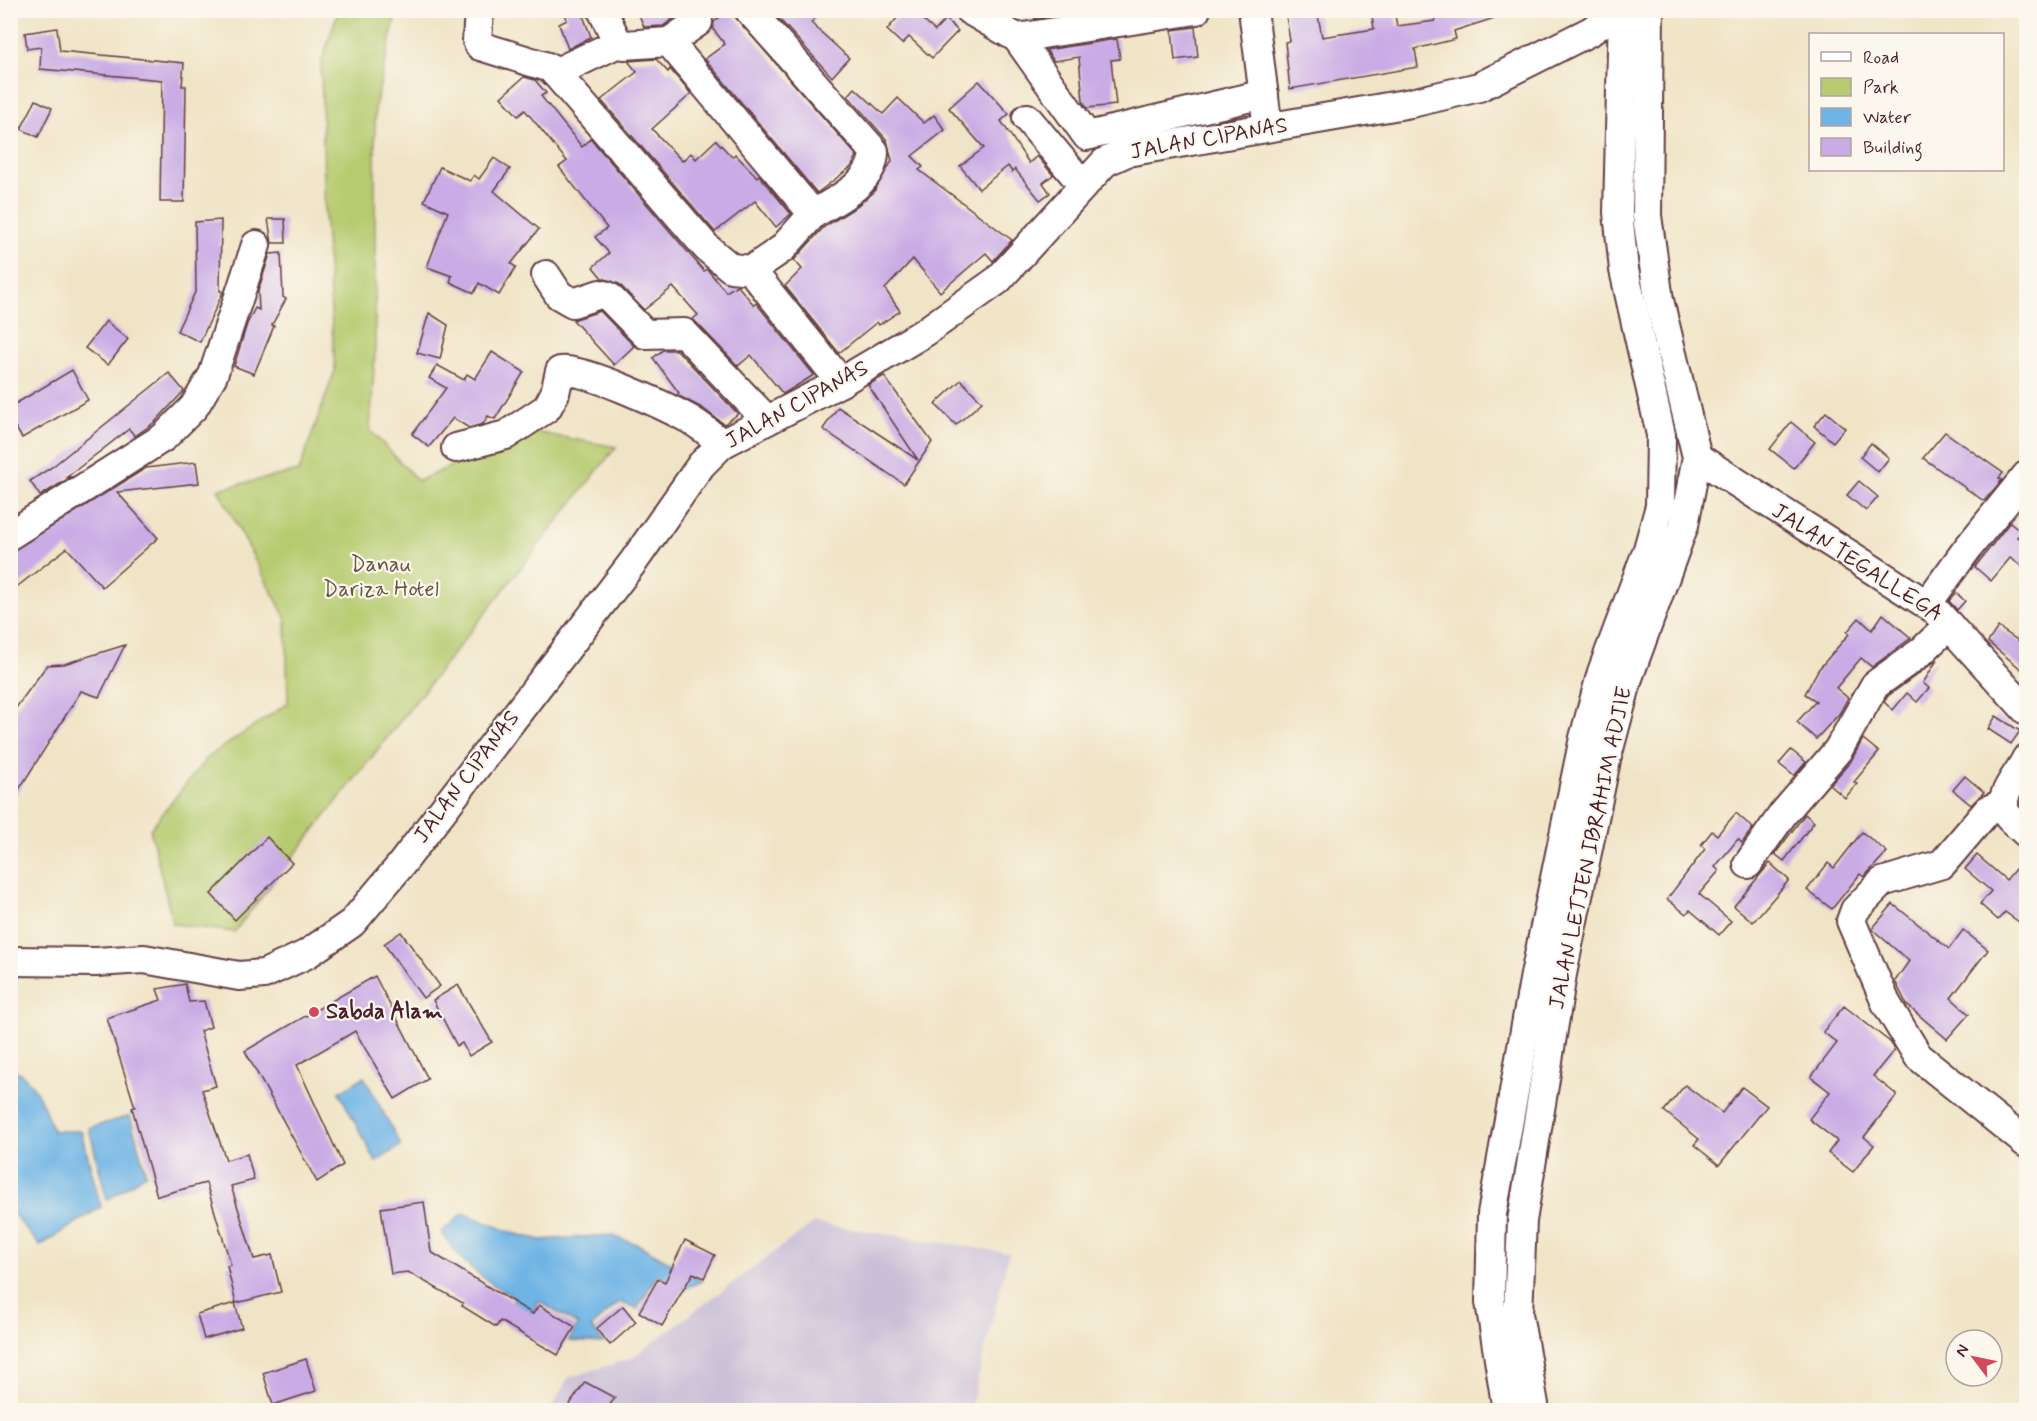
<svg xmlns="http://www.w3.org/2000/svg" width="2037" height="1421" font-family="Mynerve,sans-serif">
  <rect width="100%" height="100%" fill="#fbf7ec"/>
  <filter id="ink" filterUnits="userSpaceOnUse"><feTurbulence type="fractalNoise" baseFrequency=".0167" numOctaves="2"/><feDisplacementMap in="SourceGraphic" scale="12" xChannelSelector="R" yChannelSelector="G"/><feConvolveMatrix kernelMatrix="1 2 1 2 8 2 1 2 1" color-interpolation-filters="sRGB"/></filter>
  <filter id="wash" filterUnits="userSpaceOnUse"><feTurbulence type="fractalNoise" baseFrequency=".008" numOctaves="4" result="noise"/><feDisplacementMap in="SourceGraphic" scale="24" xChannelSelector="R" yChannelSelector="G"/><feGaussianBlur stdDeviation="1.35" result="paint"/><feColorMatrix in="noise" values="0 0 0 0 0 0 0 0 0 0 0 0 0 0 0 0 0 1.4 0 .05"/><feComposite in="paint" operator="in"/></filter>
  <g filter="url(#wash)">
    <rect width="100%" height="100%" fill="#f0e4c6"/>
    <polygon fill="#cabfd7" points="813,1223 1009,1253 970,1410 550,1410 568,1378 632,1358"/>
    <polygon fill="#b6cb70" stroke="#80754e" stroke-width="1.5" points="338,11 392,11 396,14 375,107 375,354 370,430 418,481 529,431 616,447 234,932 173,924 150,829 207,758 288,703 286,619 218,489 299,471 335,370 325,223 321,64"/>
    <g fill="#6eb4e5" stroke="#5c6a88" stroke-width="1.5">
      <path d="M11,1068c26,13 32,37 42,63h28l20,76 -61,39 -29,-35z"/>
      <polygon points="364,1077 401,1145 376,1162 339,1092"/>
      <polygon points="130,1116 146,1174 107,1200 89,1128"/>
      <path d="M463,1213l49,20 29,7 69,-5 29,10 63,36 -18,8 -27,-14 -20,34 -17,-7 -29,25 13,16 -35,-2 9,-16 -39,-24 -11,19 -19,-12 6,-10c-30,-17 -56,-36 -73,-66z"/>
    </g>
    <g id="blocks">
      <g fill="#c9ace5">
        <polygon points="564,10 581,10 591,37 568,49 559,24 567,20"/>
        <polygon points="637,10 676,10 677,16 663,26 644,27"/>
        <polygon points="729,10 857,156 851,167 817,193 705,59 725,44 713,29 714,22"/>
        <polygon points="771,10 822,10 811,23 849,58 832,77"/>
        <polygon points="904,10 912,10 935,31 946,19 958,31 932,58 909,37 902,44 887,30"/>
        <polygon points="1033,10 1054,10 1055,15 1035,19"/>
        <polygon points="1285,10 1317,10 1322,37 1374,29 1371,10 1394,10 1397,26 1435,21 1433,10 1506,10 1507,14 1454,31 1456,39 1415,49 1418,67 1290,89 1285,42 1290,41"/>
        <polygon points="1195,27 1198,57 1175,60 1172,30"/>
        <polygon points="57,28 60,51 184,63 182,86 186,86 184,202 160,202 162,80 40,69 41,47 27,49 25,33"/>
        <polygon points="1117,39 1120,59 1111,60 1116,105 1087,108 1083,101 1079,57 1054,61 1046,50"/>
        <polygon points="656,59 668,72 670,69 691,94 652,129 682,161 691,153 696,159 716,140 732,157 735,154 757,177 759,175 791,214 776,227 755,201 715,232 601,100 637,72 628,61"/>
        <polygon points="524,77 535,80 546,93 541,96 582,147 591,139 704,271 707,269 726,292 737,285 754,305 756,303 814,375 783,394 751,355 738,366 693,319 698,315 673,287 644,310 619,284 602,278 593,267 609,253 595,237 607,228 559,167 567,161 525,110 518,116 501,97"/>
        <polygon points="979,81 1009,114 1001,121 1029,163 1037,156 1053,175 1043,183 1050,193 1040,200 1015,169 1012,172 1008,166 979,189 960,166 984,148 949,108"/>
        <polygon points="855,88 883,114 898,98 924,123 934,115 945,130 912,156 923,167 919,170 1012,240 993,261 986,253 940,292 913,259 885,289 900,311 879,325 877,322 839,353 785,286 802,269 794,260 824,227 853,209 873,193 892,161 887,140 848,96"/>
        <polygon points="36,100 52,108 38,137 21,129"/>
        <polygon points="494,158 510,169 494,191 539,229 511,264 516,267 499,295 479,283 474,293 450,282 452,276 427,267 448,212 424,201 440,167 470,181 474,175 479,179"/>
        <polygon points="268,219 285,219 286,243 272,243"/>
        <polygon points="221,220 220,291 223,292 200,342 177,331 196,290 195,222"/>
        <polygon points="281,253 283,297 286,299 272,325 274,326 254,374 234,366 247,324 255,308 259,310 258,291 270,254"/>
        <polygon points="600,311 634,346 614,365 573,320"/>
        <polygon points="429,313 448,325 440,359 417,353"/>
        <polygon points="106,321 128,339 108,365 85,348"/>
        <polygon points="663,350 677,350 738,414 724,424 702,408 677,395 679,393 653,358"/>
        <polygon points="492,352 524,372 495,419 488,416 483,424 469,428 453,418 429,447 412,434 446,388 429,378 437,365 464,380 467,374 475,379"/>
        <polygon points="72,370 88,400 22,438 10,419 10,407"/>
        <polygon points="169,373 184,391 155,422 135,436 129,429 67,477 71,477 40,496 30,481 52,467"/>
        <polygon points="884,376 932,442 904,484 823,429 838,407 918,460 868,385"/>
        <polygon points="961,380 982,402 956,425 935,404"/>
        <polygon points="1826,412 1845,428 1833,442 1814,426"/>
        <polygon points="1791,422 1815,442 1794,468 1770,449"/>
        <polygon points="1945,432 2003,473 1999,478 2002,480 1984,501 1923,458"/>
        <polygon points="1871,443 1889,458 1878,472 1860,457"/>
        <polygon points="196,462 199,483 117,492 158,538 102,587 67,548 10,592 12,551 146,468"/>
        <polygon points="1859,481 1878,497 1866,511 1847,495"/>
        <polygon points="2010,522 2022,532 2017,537 2026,543 2026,569 2010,558 1991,581 1975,567"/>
        <polygon points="1956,593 1965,601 1957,610 1949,601"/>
        <polygon points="1883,614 1911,638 1872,667 1861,658 1836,688 1848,698 1839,714 1816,739 1797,722 1816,701 1805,694 1818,670 1849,634 1847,632 1859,618 1872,630"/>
        <polygon points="1998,627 2026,646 2026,673 1988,642"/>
        <polygon points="125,645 99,697 81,691 10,804 10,716 47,665 64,664"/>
        <polygon points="1937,660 1923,683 1929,688 1917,702 1907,693 1893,710 1884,702 1888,696"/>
        <polygon points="1996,716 2020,731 2011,744 1988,729"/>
        <polygon points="1863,739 1879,752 1854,782 1857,784 1845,798 1830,785 1851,761"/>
        <polygon points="1791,750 1806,762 1794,776 1779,764"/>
        <polygon points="1965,776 1984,792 1971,805 1953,790"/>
        <polygon points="1736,813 1753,828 1742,843 1738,839 1715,867 1719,871 1699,894 1731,921 1719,935 1690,910 1686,914 1667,899 1705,849 1701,845 1712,831 1717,835"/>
        <polygon points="1805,814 1814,822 1784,861 1775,854"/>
        <polygon points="1862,832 1887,852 1864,877 1860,874 1832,909 1807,890 1828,863 1834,868"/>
        <polygon points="267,837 292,863 235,920 211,894"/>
        <polygon points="1977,855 2006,880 2026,856 2026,927 2005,912 1998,920 1980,904 1991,891 1965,869"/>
        <polygon points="1770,863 1789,880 1753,922 1734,906"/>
        <polygon points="1893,904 1949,949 1963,930 1988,950 1951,998 1969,1014 1947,1039 1907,1005 1895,981 1909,961 1872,929"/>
        <polygon points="401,932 440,986 423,998 384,944"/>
        <polygon points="375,976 428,1079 395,1099 355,1031 297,1065 343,1165 317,1182 245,1051"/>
        <polygon points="185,984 189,1002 204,1001 211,1027 200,1031 216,1086 202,1090 226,1160 247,1154 254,1180 231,1186 254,1259 272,1255 281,1292 236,1303 227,1266 231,1265 206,1183 157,1196 132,1108 135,1107 107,1018 161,1000 157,989"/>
        <polygon points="458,985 492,1042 469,1056 462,1043 457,1046 433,1000"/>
        <polygon points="1844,1006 1890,1042 1895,1049 1873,1076 1897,1095 1864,1137 1874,1145 1853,1172 1828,1153 1837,1141 1809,1119 1830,1092 1811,1077 1837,1043 1823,1032"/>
        <polygon points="1685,1085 1722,1113 1742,1087 1767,1106 1719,1165 1694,1145 1699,1139 1664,1111"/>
        <polygon points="424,1202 431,1252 533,1314 539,1305 575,1327 558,1355 500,1321 496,1327 462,1306 463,1303 408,1272 391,1274 381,1208"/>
        <polygon points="685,1240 715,1255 704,1278 693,1273 662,1326 639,1312 658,1279 665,1282"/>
        <polygon points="235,1303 242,1328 204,1339 197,1314"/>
        <polygon points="623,1306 636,1322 610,1345 596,1329"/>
        <polygon points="306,1359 316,1391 273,1405 263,1373"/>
        <polygon points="585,1382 615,1398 606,1410 566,1410"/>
      </g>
    </g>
  </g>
  <g filter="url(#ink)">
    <use href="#blocks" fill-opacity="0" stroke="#633d42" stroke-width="1.5"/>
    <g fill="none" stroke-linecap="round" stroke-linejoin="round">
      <defs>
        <g id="minor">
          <polyline points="479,10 477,41 480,46 551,68 707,248 731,268 751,270 841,382"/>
          <polyline points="602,10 618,43 624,45 669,42"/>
          <path d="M749,10l125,141c0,32 -36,48 -61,63"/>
          <polyline points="969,10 1017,38 1087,136 1264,94"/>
          <polyline points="1253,10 1266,113"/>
          <polyline points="1017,38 1196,10"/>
          <polyline points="669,42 813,214 782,249 751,270"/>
          <polyline points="669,42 698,22 692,10"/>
          <polyline points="555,73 618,43"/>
          <polyline points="1027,118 1082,184"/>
          <polyline points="546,275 559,295 573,303 600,294 608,296 645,334 684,333 767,420"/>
          <path d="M456,448l50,-13 41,-27 8,-15 5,-22c20,-5 107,36 129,48 12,7 23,16 33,25"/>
          <polyline points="1697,457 1934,609 2026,710"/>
          <polyline points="10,535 164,437 194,407 213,375 256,245"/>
          <polyline points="1927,604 1967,549 2026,476"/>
          <path d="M2026,759c-6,14 -29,37 -21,53 5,8 15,15 21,21"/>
          <polyline points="2004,803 1988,810 1942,864 1882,882 1855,910 1851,921 1886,1003 1918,1056 2026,1143"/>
          <polyline points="1748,864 1783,814 1838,750 1875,685 1921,652 1949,625"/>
          <polyline points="10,961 96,962 144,959 239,976 264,974 307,954 352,923 400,866 634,561 701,465 722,444 841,382 925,332 998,280 1105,162 1127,152 1411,103 1479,87 1591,31 1620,10"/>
          <polyline points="1507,1410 1490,1302 1492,1214 1535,975 1584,738 1602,672 1648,549 1660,506 1661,435 1624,270 1618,212 1623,10"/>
          <polyline points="1535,1410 1518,1314 1522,1221 1562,974 1606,760 1628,678 1684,525 1697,457 1659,300 1647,216 1649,10"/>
        </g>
      </defs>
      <use href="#minor" stroke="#633d42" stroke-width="32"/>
      <use href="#minor" stroke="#fff" stroke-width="28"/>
    </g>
  </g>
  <circle fill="#d1495b" stroke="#fbf7ec" stroke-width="2" cx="314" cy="1012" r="6"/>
  <g text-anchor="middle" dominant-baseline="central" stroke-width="4.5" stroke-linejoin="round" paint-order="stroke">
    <g font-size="22" fill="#4a1f2b" stroke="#fbf7ec">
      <text transform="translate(1209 139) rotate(-10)">JALAN CIPANAS</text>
      <text transform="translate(797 405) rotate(-29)">JALAN CIPANAS</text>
      <text transform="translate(1857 563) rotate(33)">JALAN TEGALLEGA</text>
      <text transform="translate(467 777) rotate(-53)">JALAN CIPANAS</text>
      <text transform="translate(1591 848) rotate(-78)">JALAN LETJEN IBRAHIM ADJIE</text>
    </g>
    <g font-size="22" fill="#6a5340" stroke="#fbf7ec">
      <text x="381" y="565">Danau<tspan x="381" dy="25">Dariza Hotel</tspan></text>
    </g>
    <g font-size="22" font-weight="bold" fill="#4a1f2b" stroke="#fbf7ec" text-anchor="start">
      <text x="326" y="1012">Sabda Alam</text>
    </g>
  </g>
  <rect width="2037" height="1421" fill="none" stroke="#fbf7ec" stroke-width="36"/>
  <rect x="1809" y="33" width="195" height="138" fill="#fbf7ec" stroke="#b4a19f" stroke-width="1.5"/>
  <rect x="1821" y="52" width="30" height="9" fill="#ffffff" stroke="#b4a19f" stroke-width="1.5"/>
  <text x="1863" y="63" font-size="18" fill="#4a1f2b">Road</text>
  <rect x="1821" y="78" width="30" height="18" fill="#b6cb70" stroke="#b4a19f" stroke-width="1.5"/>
  <text x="1863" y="93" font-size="18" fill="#4a1f2b">Park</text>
  <rect x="1821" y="108" width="30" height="18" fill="#6eb4e5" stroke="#b4a19f" stroke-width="1.5"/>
  <text x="1863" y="123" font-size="18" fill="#4a1f2b">Water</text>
  <rect x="1821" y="138" width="30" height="18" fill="#c9ace5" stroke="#b4a19f" stroke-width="1.5"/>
  <text x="1863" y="153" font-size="18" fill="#4a1f2b">Building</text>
  <g transform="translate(1974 1358) rotate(302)"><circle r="28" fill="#fbf7ec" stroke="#b4a19f" stroke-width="1.5"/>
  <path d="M0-4.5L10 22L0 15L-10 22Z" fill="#d1495b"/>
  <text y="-9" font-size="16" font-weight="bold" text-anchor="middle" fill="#4a1f2b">N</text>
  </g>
</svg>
